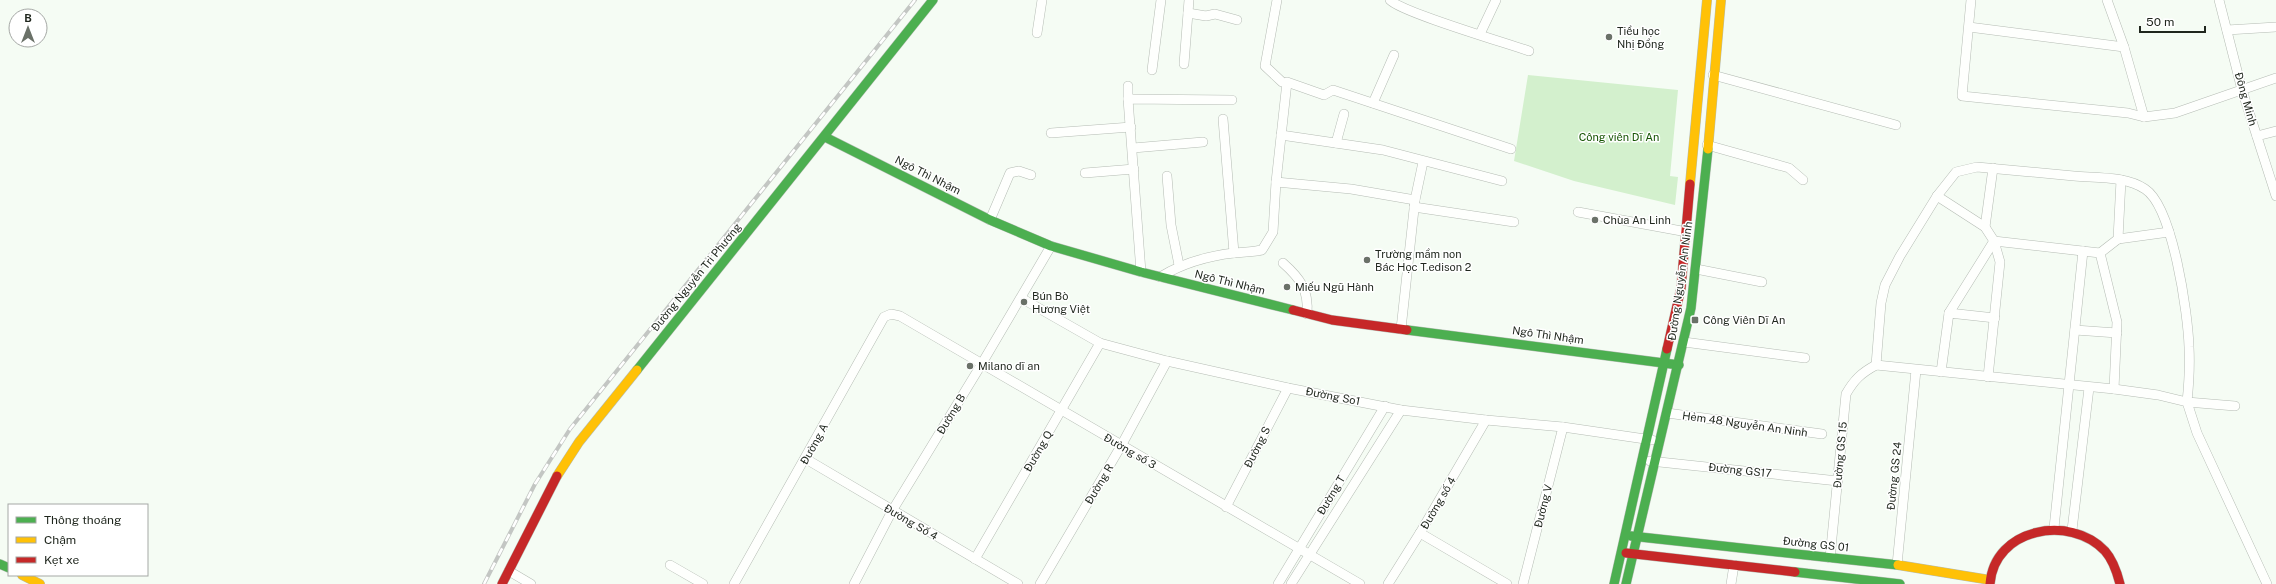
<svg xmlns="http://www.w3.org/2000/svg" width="2276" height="584" font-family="'Public Sans',sans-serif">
  <rect width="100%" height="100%" fill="#f5fcf4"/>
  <polygon fill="#d3f0cd" points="1528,75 1678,90 1670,176 1678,177 1675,205 1574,181 1514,161"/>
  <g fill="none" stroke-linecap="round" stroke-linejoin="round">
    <defs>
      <g id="street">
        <polyline points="1277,0 1265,66 1282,82"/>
        <path d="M1390,0c11,12 116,43 139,51"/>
        <polyline points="1971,0 1962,96 2128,113 2144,117 2175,113 2276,78"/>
        <polyline points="2107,0 2124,47 2144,117"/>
        <polyline points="2219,0 2242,90 2276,196"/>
        <polyline points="1188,13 1206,16 1215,14 1237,20"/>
        <polyline points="1969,27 2124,47"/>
        <polyline points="2227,30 2276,27"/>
        <polyline points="1037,33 1042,0"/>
        <polyline points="1480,34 1496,0"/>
        <polyline points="1184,64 1189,0"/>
        <polyline points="1152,70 1161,0"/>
        <polyline points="1713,75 1896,125"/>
        <polyline points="1128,86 1128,99"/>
        <polyline points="1373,103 1394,55"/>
        <polyline points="1223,119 1234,253"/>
        <polyline points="1051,133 1131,127"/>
        <polyline points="1281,135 1383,150 1502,181"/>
        <polyline points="2257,136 2276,131"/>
        <polyline points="1336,143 1344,114"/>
        <polyline points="1707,145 1789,168 1803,180"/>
        <polyline points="1133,148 1203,142"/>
        <polyline points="1085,173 1134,169"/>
        <polyline points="1167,176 1171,225 1179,265"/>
        <polyline points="1276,182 1351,189 1415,200"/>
        <polyline points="1937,196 1985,227 1994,241 2000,262 1988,377"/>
        <polyline points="1414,207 1514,222"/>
        <polyline points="1578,212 1687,232"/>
        <polyline points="990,220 1010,173 1019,171 1031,175"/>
        <polyline points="1985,227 1993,168"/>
        <polyline points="2118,239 2169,232"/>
        <path d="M1283,263c17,15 26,27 24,51"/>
        <polyline points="1696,269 1762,282"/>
        <polyline points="1141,272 1128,99 1232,100"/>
        <path d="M1160,277c23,-14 47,-21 74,-24 9,-1 19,-1 28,-3l11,-18 3,-50 11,-100 37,13 9,-5 178,59"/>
        <polyline points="1021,298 1100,343 1167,361 1288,388 1401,410 1486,420 1563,427 1652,440"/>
        <polyline points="1949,313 1994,241 2100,253"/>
        <polyline points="1401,329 1415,200 1423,162"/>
        <polyline points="2075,330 2117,333"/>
        <polyline points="1684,342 1805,358"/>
        <path d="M1876,365l5,-62 4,-18 15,-29 37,-60 19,-24 21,-5c32,3 65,6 97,9 23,2 52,0 71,13 28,18 43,125 44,158 1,18 0,36 -2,55l48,4"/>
        <polyline points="1876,365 2114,389 2158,395 2187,402 2197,433 2267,584"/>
        <polyline points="1941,372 1949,313 1995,318"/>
        <polyline points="2114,389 2117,322 2100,253 2118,239 2121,180"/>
        <polyline points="1667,413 1822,434"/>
        <polyline points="806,459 1018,584"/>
        <polyline points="1650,461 1838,481"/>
        <polyline points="1226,507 1288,388"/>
        <polyline points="2054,528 2083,251"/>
        <polyline points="2072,530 2089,388"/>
        <polyline points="1420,533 1507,584"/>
        <path d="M1830,558l16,-164c8,-14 15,-21 30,-29"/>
        <polyline points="975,559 1100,343"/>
        <polyline points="670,565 703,584"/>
        <polyline points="1897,565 1916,370"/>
        <polyline points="509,571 531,584"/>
        <polyline points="734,584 884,317 891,314 900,316 1360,584"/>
        <polyline points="854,584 892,511 981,365 1051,246"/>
        <polyline points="1040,584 1121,446 1167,361"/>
        <polyline points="1278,584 1385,406"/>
        <polyline points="1291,584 1401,410"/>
        <polyline points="1388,584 1420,533 1486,420"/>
        <polyline points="1523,584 1563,427"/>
        <polyline points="1731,584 1734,565"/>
      </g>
      <g id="fast">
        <polyline points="825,137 990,220 1051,246 1141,272 1293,310"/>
        <polyline points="1407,330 1679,365"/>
        <polyline points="637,370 933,0"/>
        <polyline points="1631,536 1898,565"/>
        <polyline points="0,564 9,568"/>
        <polyline points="1795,572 1900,584"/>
        <polyline points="1614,584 1667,349"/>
        <polyline points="1626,584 1691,308 1708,149"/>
      </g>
      <g id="slow">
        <polyline points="1708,149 1721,0"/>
        <polyline points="1690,184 1707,0"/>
        <polyline points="557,476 579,442 637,370"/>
        <polyline points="1898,565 1990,580"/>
        <polyline points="22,575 40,584"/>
      </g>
      <g id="jam">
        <polyline points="1293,310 1332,320 1407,330"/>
        <polyline points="1667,349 1681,288 1690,184"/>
        <polyline points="1626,553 1795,572"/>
        <polyline points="502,584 557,476"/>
        <path d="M1990,584c4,-56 80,-70 115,-33 8,9 12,21 15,33"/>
      </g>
    </defs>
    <use href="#street" stroke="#b5bcb4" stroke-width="10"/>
    <use href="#fast" stroke="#b5bcb4" stroke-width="10"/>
    <use href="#slow" stroke="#b5bcb4" stroke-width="10"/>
    <use href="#jam" stroke="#b5bcb4" stroke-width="10"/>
    <use href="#street" stroke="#fefffd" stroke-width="9"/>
    <use href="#fast" stroke="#4caf50" stroke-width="9"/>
    <use href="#slow" stroke="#ffc107" stroke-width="9"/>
    <use href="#jam" stroke="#c62828" stroke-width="9"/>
    <defs>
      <polyline id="rail" points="484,584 535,484 570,429 915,0"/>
    </defs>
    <use href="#rail" stroke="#c3c6c3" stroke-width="4"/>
    <use href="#rail" stroke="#fff" stroke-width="2.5" stroke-dasharray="8" stroke-linecap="butt"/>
  </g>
  <g fill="#6a7168" stroke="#fff" stroke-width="1.5">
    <circle cx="1609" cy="37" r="4"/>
    <circle cx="1595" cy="220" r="4"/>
    <circle cx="1367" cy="260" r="4"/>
    <circle cx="1287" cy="287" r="4"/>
    <circle cx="1024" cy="302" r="4"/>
    <rect x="1691" y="316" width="8" height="8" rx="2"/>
    <circle cx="970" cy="366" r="4"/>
  </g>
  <g text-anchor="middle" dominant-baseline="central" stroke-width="3" stroke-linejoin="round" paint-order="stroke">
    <g font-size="11" fill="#1f261d" stroke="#fff" text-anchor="start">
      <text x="1617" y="31">Tiểu học<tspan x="1617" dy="13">Nhị Đồng</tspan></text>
      <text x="1603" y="220">Chùa An Linh</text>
      <text x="1375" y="254">Trường mầm non<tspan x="1375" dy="13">Bác Học T.edison 2</tspan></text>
      <text x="1295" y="287">Miếu Ngũ Hành</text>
      <text x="1032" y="296">Bún Bò<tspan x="1032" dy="13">Hương Việt</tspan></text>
      <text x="1703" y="320">Công Viên Dĩ An</text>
      <text x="978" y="366">Milano dĩ an</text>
    </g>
    <g font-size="11" fill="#1f261d" stroke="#fff">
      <text transform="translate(2246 99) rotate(74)">Đông Minh</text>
      <text transform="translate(928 175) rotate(27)">Ngô Thì Nhậm</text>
      <text transform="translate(696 277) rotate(-51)">Đường Nguyễn Tri Phương</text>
      <text transform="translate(1680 281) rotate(-82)">Đường Nguyễn An Ninh</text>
      <text transform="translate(1230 282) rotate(14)">Ngô Thì Nhậm</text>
      <text transform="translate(1548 335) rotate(8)">Ngô Thì Nhậm</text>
      <text transform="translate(1333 396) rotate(11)">Đường So1</text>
      <text transform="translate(951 414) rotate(-59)">Đường B</text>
      <text transform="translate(1745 424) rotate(8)">Hẻm 48 Nguyễn An Ninh</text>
      <text transform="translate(814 444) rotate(-61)">Đường A</text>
      <text transform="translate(1257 447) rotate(-63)">Đường S</text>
      <text transform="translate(1038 451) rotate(-60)">Đường Q</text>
      <text transform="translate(1130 451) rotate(30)">Đường số 3</text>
      <text transform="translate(1840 455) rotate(-85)">Đường GS 15</text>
      <text transform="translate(1740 470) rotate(6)">Đường GS17</text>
      <text transform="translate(1894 476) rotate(-84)">Đường GS 24</text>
      <text transform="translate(1099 484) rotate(-59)">Đường R</text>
      <text transform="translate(1331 495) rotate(-59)">Đường T</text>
      <text transform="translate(1438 503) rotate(-60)">Đường số 4</text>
      <text transform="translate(1543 506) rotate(-76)">Đường V</text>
      <text transform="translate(911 522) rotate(30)">Đường Số 4</text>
      <text transform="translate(1816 544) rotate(6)">Đường GS 01</text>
    </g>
    <g font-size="11" fill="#165403" stroke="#fff">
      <text x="1619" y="137">Công viên Dĩ An</text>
    </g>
  </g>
  <rect x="8" y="504" width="140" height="72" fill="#ffffff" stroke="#a5a8a5"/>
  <rect x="16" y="517" width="20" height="6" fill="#4caf50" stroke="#a5a8a5"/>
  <text x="44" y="524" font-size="12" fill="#1f261d">Thông thoáng</text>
  <rect x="16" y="537" width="20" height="6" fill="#ffc107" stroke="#a5a8a5"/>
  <text x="44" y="544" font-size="12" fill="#1f261d">Chậm</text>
  <rect x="16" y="557" width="20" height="6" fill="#c62828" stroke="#a5a8a5"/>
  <text x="44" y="564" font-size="12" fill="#1f261d">Kẹt xe</text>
  <g transform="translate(28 28)"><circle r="19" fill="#ffffff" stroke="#a5a8a5"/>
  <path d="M0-3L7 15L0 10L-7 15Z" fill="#6a7168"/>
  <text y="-6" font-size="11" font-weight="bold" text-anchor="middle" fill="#1f261d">B</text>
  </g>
  <path d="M2140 26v6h65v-6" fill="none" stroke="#1f261d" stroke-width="2"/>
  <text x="2146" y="26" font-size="12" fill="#1f261d" stroke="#ffffff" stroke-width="3" paint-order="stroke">50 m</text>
</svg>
